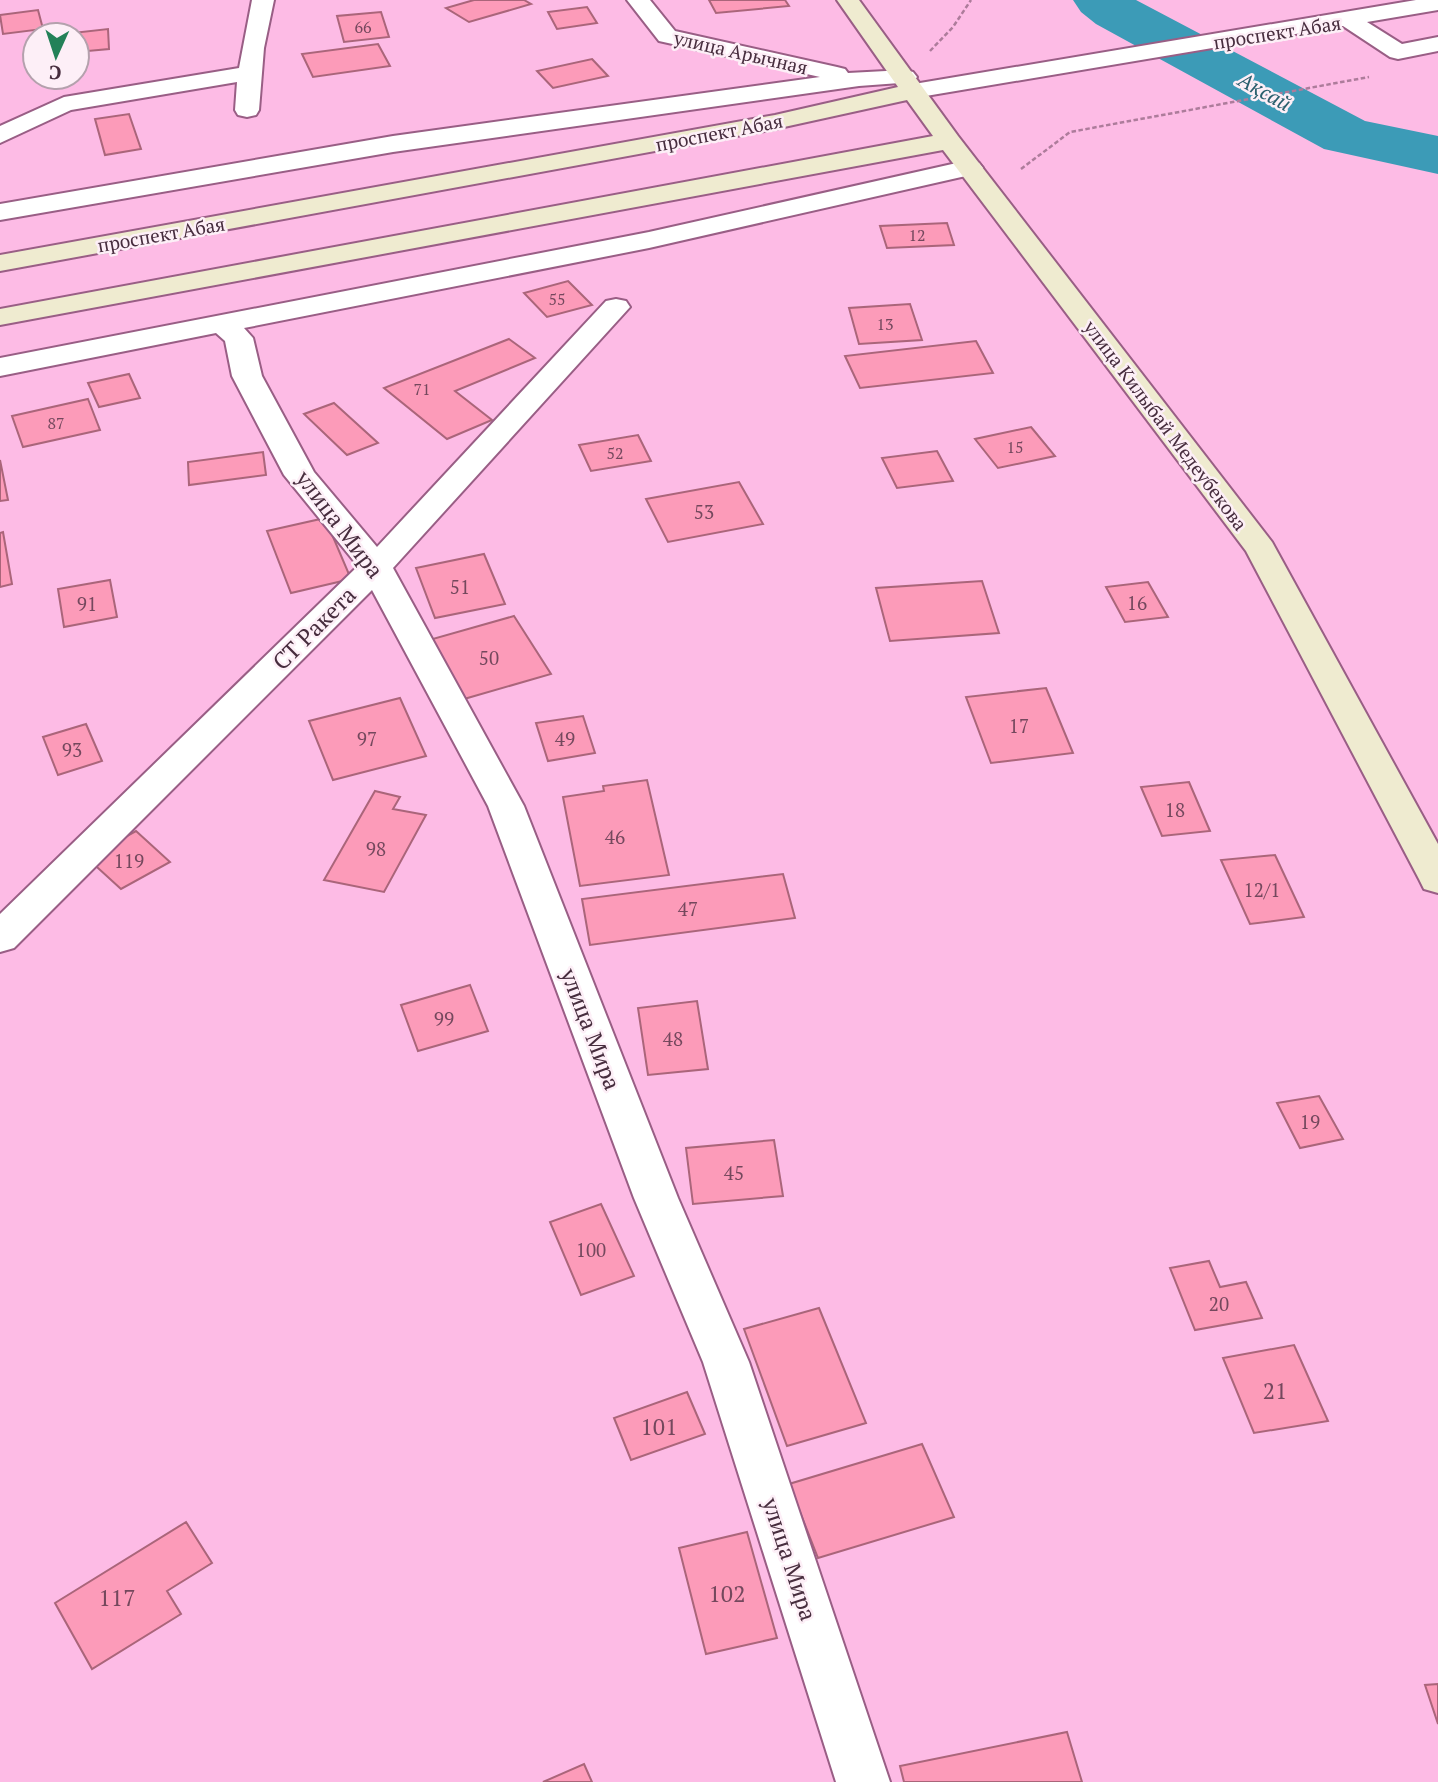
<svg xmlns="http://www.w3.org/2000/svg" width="1438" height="1782" font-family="'PT Serif',serif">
  <rect width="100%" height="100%" fill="#fdbbe5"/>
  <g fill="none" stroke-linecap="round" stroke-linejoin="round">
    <polygon fill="#3c9bb7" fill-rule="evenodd" points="1073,0 1136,0 1365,121 1438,136 1438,174 1324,149 1096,24 1081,12"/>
  </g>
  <g fill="#fc9bb9" stroke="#aa657a" stroke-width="2">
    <polygon points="474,0 524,0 531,4 469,22 446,8"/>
    <polygon points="709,0 785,0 789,6 716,13"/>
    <polygon points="587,7 597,23 557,29 548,12"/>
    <polygon points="38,10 43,29 3,34 0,15"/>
    <polygon points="381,12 389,37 344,42 337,16"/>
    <polygon points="108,29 109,49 77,52 77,35 55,35"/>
    <polygon points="378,44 390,66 313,77 302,54"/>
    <polygon points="592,59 608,76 553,88 537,71"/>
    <polygon points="129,114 141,149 105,155 95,119"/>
    <polygon points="947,223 954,245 887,248 880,226"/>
    <polygon points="568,281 592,305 547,317 524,293"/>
    <polygon points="910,304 922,340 859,344 849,308"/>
    <polygon points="509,339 535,358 455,391 492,420 447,439 384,388"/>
    <polygon points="976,341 993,373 860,388 845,356"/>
    <polygon points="129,374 140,398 99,407 88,383"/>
    <polygon points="88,399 100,430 23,447 12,416"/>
    <polygon points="334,403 378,443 347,455 304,414"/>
    <polygon points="1031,427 1055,456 998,468 975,439"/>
    <polygon points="638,435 651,461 591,471 579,445"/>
    <polygon points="937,451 953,481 897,488 882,458"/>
    <polygon points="263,452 266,475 189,485 188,462"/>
    <polygon points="0,460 8,500 0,501"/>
    <polygon points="739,482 763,524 668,542 646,499"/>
    <polygon points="325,518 351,579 291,593 267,531"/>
    <polygon points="3,532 12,584 0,587 0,533"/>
    <polygon points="484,554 505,604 435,618 416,568"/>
    <polygon points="110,580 117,617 64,627 58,589"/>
    <polygon points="982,581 999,633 890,641 876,588"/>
    <polygon points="1148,582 1168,617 1125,622 1106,587"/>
    <polygon points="514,616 551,674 464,699 429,640"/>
    <polygon points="1046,688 1073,753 991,763 966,697"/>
    <polygon points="400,698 426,756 333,780 309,721"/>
    <polygon points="583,716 595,753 548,761 536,723"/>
    <polygon points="86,724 102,761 58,775 43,737"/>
    <polygon points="647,780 669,875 580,886 563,797 604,791 603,786"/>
    <polygon points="1189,782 1210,831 1162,836 1141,787"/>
    <polygon points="375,791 400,797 393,809 426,815 384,892 324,880"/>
    <polygon points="136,831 170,862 121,889 87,858"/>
    <polygon points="1275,855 1304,917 1250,924 1221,860"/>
    <polygon points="783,874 795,918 590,945 582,899"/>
    <polygon points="470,985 488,1031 418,1051 401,1005"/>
    <polygon points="697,1001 708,1069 648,1075 638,1008"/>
    <polygon points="1319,1096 1343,1139 1300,1148 1277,1103"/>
    <polygon points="774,1140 783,1196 693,1204 686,1148"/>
    <polygon points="601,1204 634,1276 581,1295 550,1222"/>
    <polygon points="1209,1261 1220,1287 1246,1282 1262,1318 1195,1330 1170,1268"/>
    <polygon points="819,1308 866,1423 787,1446 744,1329"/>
    <polygon points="1294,1345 1328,1421 1254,1433 1223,1358"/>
    <polygon points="687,1392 705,1434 631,1460 614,1418"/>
    <polygon points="922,1444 954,1517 818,1558 789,1484"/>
    <polygon points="186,1522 212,1563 167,1591 181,1614 92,1669 55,1603"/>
    <polygon points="747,1532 777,1638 706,1654 679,1548"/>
    <polygon points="1438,1684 1438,1724 1425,1685"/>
    <polygon points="1067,1732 1082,1782 904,1782 900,1766"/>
    <polygon points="584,1764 592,1782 543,1782"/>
  </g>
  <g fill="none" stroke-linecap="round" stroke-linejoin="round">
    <defs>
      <g id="street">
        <polygon points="252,0 274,0 264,48 259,110 256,115 247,117 238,115 235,110 237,82 71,110 0,143 0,126 64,97 239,68"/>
        <polygon points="627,0 650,0 675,31 837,67 845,69 848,73 905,70 913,72 917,77 913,82 859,86 393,152 0,220 0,204 393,136 820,77 659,41"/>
        <polygon points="1416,0 1438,0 1438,10 1367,22 1402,44 1438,37 1438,51 1398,59 1390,57 1343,26 914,98 905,96 902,91 905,86 914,84"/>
        <polygon points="970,160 979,163 983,168 979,173 649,248 244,328 253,338 262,376 314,472 377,547 606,301 616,299 626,301 630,307 393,568 524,806 678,1198 749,1362 890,1782 836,1782 703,1362 634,1198 488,806 372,590 14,948 0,952 0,914 358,566 284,475 232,376 225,341 216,333 0,376 0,358 649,232"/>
      </g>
      <polygon id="secondary" points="837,0 859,0 958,136 1272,542 1438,844 1438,893 1424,889 1419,879 1246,551 943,150 0,325 0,309 933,136 907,100 775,129 0,271 0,255 775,115 898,87"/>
    </defs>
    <use href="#street" stroke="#995e85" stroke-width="4"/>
    <use href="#secondary" stroke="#995e85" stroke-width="4"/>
    <g stroke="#ad7c9b" stroke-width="2.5" stroke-dasharray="4.5 2.5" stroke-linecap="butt">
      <polyline points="930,51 953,27 971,0"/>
      <polyline points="1021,169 1070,132 1369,77"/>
    </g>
    <use href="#street" fill="#fff" fill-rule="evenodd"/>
    <use href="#secondary" fill="#efebd0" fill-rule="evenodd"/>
  </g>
  <g text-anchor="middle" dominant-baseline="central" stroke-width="5" stroke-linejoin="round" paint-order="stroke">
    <g font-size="16" fill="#74485d">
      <text x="363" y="27">66</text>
      <text x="917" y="235">12</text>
      <text x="557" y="299">55</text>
      <text x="885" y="324">13</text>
      <text x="422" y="389">71</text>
      <text x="56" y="423">87</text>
      <text x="1015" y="447">15</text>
      <text x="615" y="453">52</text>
    </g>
    <g font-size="19" fill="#472d3e" stroke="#fdeff7">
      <text transform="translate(1277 32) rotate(-9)">проспект Абая</text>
      <text transform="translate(741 52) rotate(13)">улица Арычная</text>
      <text transform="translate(719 132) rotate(-11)">проспект Абая</text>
      <text transform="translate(161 234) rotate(-10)">проспект Абая</text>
      <text transform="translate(1166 425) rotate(53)">улица Килыбай Медеубекова</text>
    </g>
    <g font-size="19" fill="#74485d">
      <text x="704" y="511">53</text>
      <text x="460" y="586">51</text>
      <text x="1137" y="602">16</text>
      <text x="87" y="603">91</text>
      <text x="489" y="657">50</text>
      <text x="1019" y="725">17</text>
      <text x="367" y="738">97</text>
      <text x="565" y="738">49</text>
      <text x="72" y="749">93</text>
      <text x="1175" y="809">18</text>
      <text x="615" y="836">46</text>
      <text x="376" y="848">98</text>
      <text x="129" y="860">119</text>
      <text x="1262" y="889">12/1</text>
      <text x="688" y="908">47</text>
      <text x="444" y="1018">99</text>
      <text x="673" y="1038">48</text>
      <text x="1310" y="1121">19</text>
      <text x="734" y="1172">45</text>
      <text x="591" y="1249">100</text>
      <text x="1219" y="1303">20</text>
    </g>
    <g font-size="21" font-style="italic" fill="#2b5f6e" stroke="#fdeff7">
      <text transform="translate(1265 91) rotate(29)">Ақсай</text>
    </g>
    <g font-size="23" fill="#472d3e" stroke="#fdeff7">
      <text transform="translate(340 524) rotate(53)">улица Мира</text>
      <text transform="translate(314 628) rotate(-45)">СТ Ракета</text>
      <text transform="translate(591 1029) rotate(69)">улица Мира</text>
      <text transform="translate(790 1559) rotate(72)">улица Мира</text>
    </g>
    <g font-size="23" fill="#74485d">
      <text x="1275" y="1390">21</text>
      <text x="659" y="1426">101</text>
      <text x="727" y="1593">102</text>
      <text x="117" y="1597">117</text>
    </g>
  </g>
  <g transform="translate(56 56) rotate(183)"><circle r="33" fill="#fdeff7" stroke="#b4a1ad" stroke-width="2"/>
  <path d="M0-5L12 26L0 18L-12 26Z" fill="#238158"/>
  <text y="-10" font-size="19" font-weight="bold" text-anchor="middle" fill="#472d3e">С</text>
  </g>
</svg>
